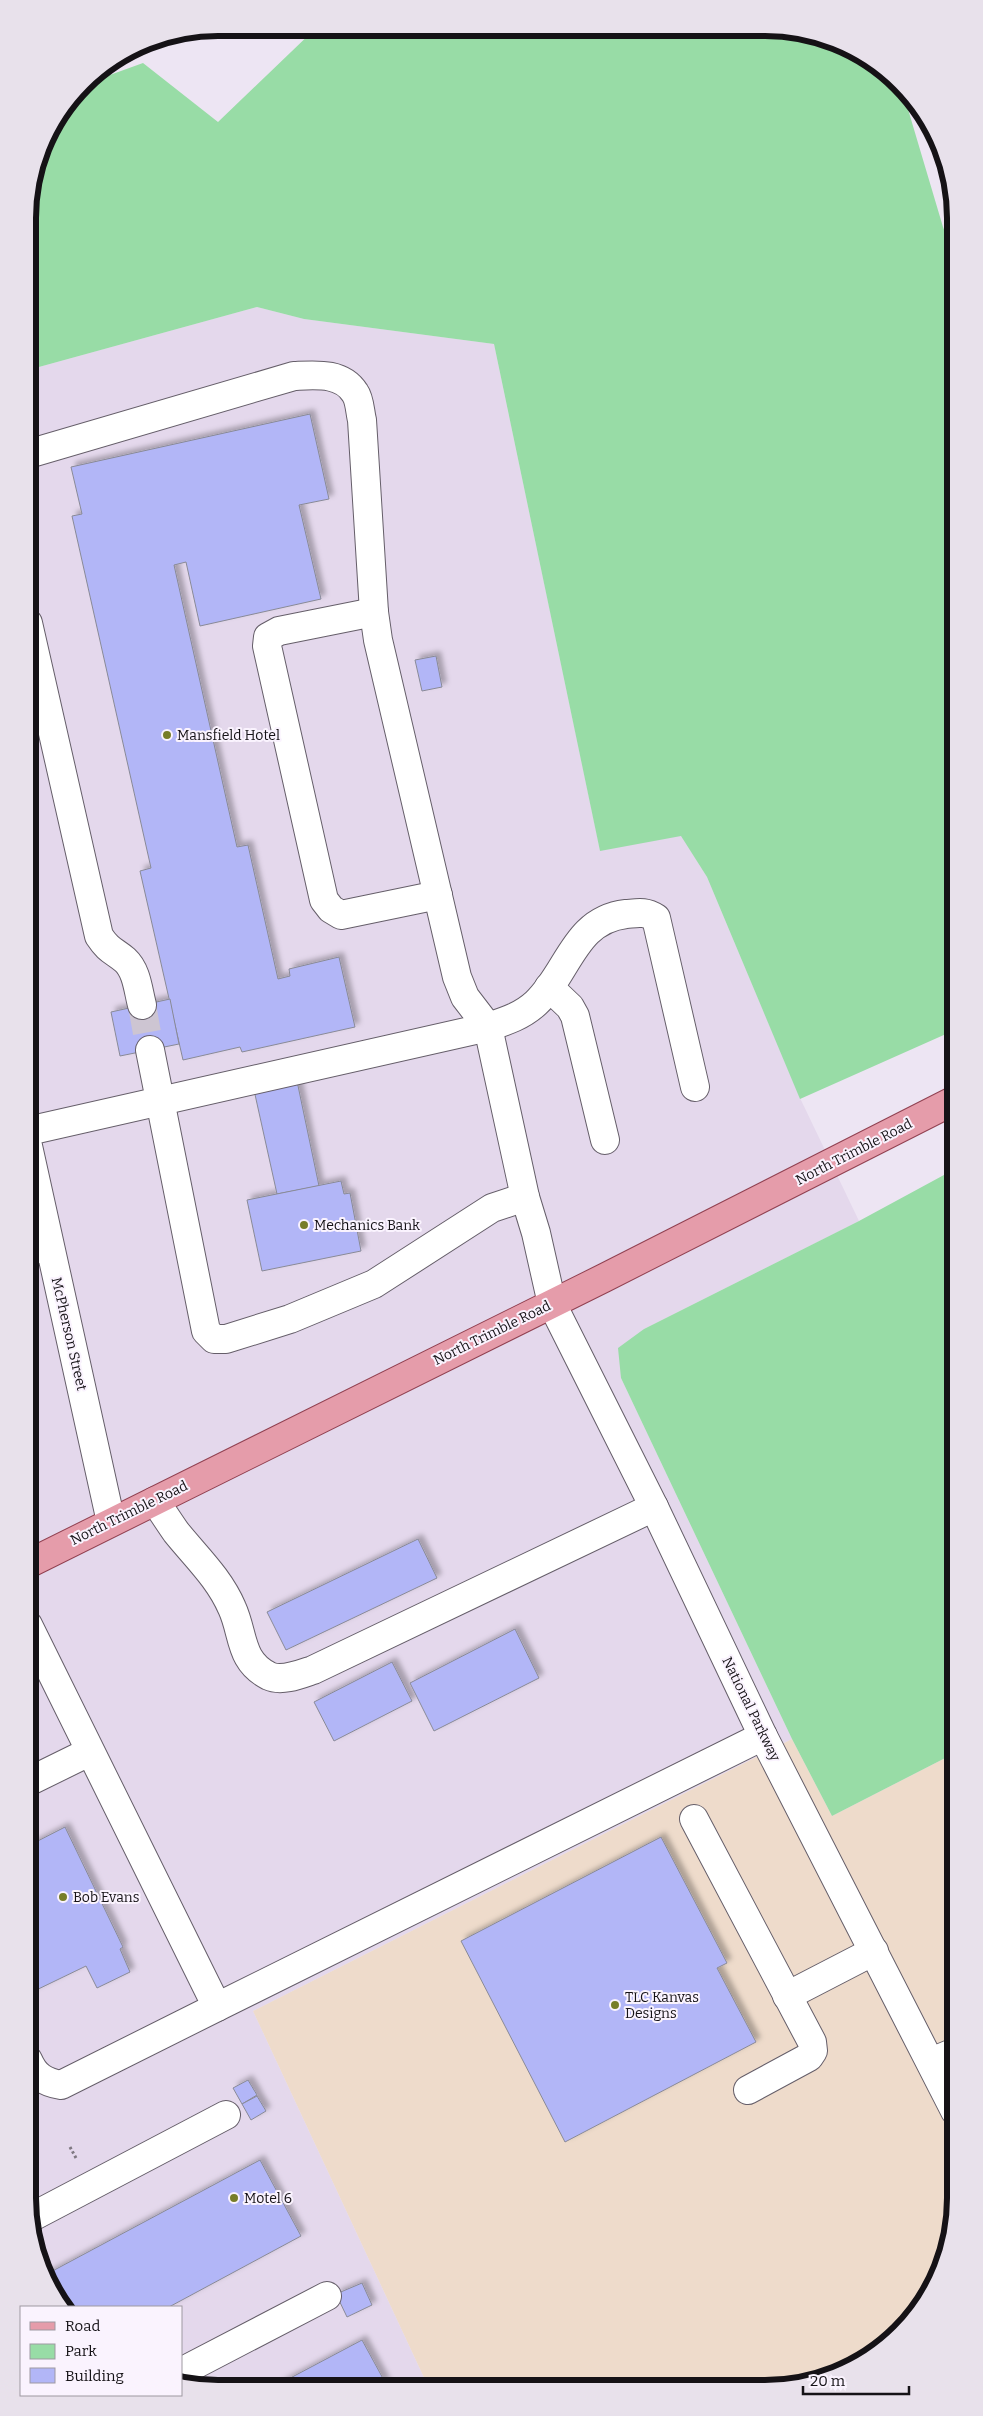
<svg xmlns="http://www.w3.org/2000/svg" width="983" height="2416" font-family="Bitter,serif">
  <defs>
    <filter id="shadow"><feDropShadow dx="4.5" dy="-4.5" stdDeviation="2.5" flood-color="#0004"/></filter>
  </defs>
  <rect width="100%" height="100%" fill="#ede5f3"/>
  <polygon fill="#e4d8ec" points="257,307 304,319 494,344 600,850 681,835 707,877 800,1098 859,1221 644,1329 621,1378 792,1739 253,2011 427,2384 181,2385 181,2307 64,2307 53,2293 34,2247 28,2198 28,370"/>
  <polygon fill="#eedbcb" points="792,1739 832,1816 955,1753 955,2210 945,2259 916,2314 870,2356 814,2382 427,2384 253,2011"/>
  <g fill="#98dca6">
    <path d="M316,28l486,3c38,13 73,25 100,58l41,138 12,30v773l-155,69 -93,-222 -26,-41 -81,15 -106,-507 -190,-25 -47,-12 -229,63v-164l19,-72 38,-50 58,-21 75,59z"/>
    <polygon points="955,1169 955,1753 832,1816 792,1739 621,1378 618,1348 644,1329 859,1221"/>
  </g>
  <g fill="#b2b6f7" stroke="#898a97" filter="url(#shadow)">
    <polygon points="310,414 329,499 299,505 321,599 200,626 186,562 174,565 237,847 248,845 278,979 290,976 289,969 339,957 355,1027 242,1052 240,1047 183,1060 140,871 151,868 72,516 82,514 71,467"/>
    <polygon points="436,656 442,687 422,691 415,660"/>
    <polygon points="170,999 179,1044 120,1056 111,1012"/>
    <polygon points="297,1081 319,1186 277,1194 254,1090"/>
    <polygon points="341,1181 344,1194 350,1193 361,1251 262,1271 247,1200"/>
    <polygon points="418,1539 437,1578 286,1650 267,1612"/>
    <polygon points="515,1629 539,1678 434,1731 410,1683"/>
    <polygon points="392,1662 412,1701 334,1741 314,1702"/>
    <polygon points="65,1827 123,1947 120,1949 130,1972 97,1988 86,1966 28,1994 28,1846"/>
    <polygon points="661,1837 727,1963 717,1968 756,2042 565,2142 461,1941"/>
    <polygon points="248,2080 257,2095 242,2104 233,2088"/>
    <polygon points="257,2096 266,2111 251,2120 242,2104"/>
    <polygon points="260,2160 301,2236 169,2307 64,2307 53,2293 45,2275"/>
    <polygon points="362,2283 372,2305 347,2317 336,2294"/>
    <polygon points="362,2340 386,2384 279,2384"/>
  </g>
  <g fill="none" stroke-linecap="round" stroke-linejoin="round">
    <polyline stroke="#cdc5d2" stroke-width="28" stroke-dasharray="28 14" stroke-linecap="butt" points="142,1005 150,1050"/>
    <defs>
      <g id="minor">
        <path d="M28,454l266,-78c22,-1 48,-4 61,17 5,7 5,20 7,27l12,192 4,28 79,337 8,20 23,30 37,170 11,36 16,71 102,203 109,229 192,375"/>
        <polyline points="374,612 279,631 268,637 267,646 324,900 331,909 341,915 438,895"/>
        <path d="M28,623l71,313c10,15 14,14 26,24 12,11 13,30 17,45"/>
        <polyline points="549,987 570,1007 575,1016 605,1140"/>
        <polyline points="150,1050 206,1331 214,1339 226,1339 290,1319 374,1284 492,1208 525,1197"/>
        <path d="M28,1131l460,-104c18,-6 34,-11 48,-24 33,-31 38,-83 90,-89 12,-1 19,-3 30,4l39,169"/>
        <polyline points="28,1146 111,1522"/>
        <polyline points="28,1252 49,1245"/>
        <path d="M155,1501c7,10 14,21 21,31 21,26 43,46 56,76 12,26 7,53 37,68 13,6 32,-2 44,-6l341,-163"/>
        <polyline points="28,1625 217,2007 763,1736"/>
        <polyline points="28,1782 89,1752"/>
        <polyline points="694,1819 812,2042 813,2051 809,2057 748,2090"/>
        <polyline points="787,1996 874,1951"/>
        <path d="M28,2060c7,16 16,22 33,25l156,-78"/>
        <polyline points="931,2062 955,2052"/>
        <polyline points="30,2218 226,2115"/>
        <polyline points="181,2372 327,2296"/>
      </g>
      <polyline id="major" points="28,1564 604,1278 955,1100"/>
    </defs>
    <use href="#minor" stroke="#655e69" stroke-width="30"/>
    <use href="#major" stroke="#914151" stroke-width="30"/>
    <polyline stroke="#7e7881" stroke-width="3" stroke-dasharray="2.5 2.5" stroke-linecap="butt" points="70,2147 76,2158"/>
    <use href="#minor" stroke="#fff" stroke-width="28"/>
    <use href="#major" stroke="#e59caa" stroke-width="28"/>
  </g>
  <g fill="#777d28" stroke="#faf3fe" stroke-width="2">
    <circle cx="167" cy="735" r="5"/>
    <circle cx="304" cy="1225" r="5"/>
    <circle cx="63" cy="1897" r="5"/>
    <circle cx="615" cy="2005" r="5"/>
    <circle cx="234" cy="2198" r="5"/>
  </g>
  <g text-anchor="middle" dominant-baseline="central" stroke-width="4" stroke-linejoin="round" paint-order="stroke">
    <g font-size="14" fill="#151216" stroke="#faf3fe" text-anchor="start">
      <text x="177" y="735">Mansfield Hotel</text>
      <text x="314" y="1225">Mechanics Bank</text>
      <text x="73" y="1897">Bob Evans</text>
      <text x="625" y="1997">TLC Kanvas<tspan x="625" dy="16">Designs</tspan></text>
      <text x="244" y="2198">Motel 6</text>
    </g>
    <g font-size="14" fill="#151216" stroke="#faf3fe">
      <text transform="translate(854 1152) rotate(-27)">North Trimble Road</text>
      <text transform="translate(492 1333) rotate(-26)">North Trimble Road</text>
      <text transform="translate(69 1334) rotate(77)">McPherson Street</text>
      <text transform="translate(129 1513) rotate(-26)">North Trimble Road</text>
      <text transform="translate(751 1709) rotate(64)">National Parkway</text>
    </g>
  </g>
  <path d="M0 0H983V2416H0ZM218 36H765A182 182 0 0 1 947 218V2198A182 182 0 0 1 765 2380H218A182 182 0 0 1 36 2198V218A182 182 0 0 1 218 36Z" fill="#e8e1eb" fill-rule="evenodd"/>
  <path fill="none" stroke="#151216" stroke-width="6" d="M218 36H765A182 182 0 0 1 947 218V2198A182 182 0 0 1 765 2380H218A182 182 0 0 1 36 2198V218A182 182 0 0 1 218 36Z"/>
  <rect x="20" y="2306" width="162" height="90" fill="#faf3fe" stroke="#9e99a1"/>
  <rect x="30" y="2322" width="25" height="8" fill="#e59caa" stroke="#9e99a1"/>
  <text x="65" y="2331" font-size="15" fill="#151216">Road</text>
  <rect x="30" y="2344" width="25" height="15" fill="#98dca6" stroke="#9e99a1"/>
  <text x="65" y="2356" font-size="15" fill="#151216">Park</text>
  <rect x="30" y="2368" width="25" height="15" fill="#b2b6f7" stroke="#9e99a1"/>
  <text x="65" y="2381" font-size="15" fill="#151216">Building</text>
  <path d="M803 2386v8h106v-8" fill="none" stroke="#151216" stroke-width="2.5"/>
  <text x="810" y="2386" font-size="15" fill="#151216" stroke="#faf3fe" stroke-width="4" paint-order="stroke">20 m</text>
</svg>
